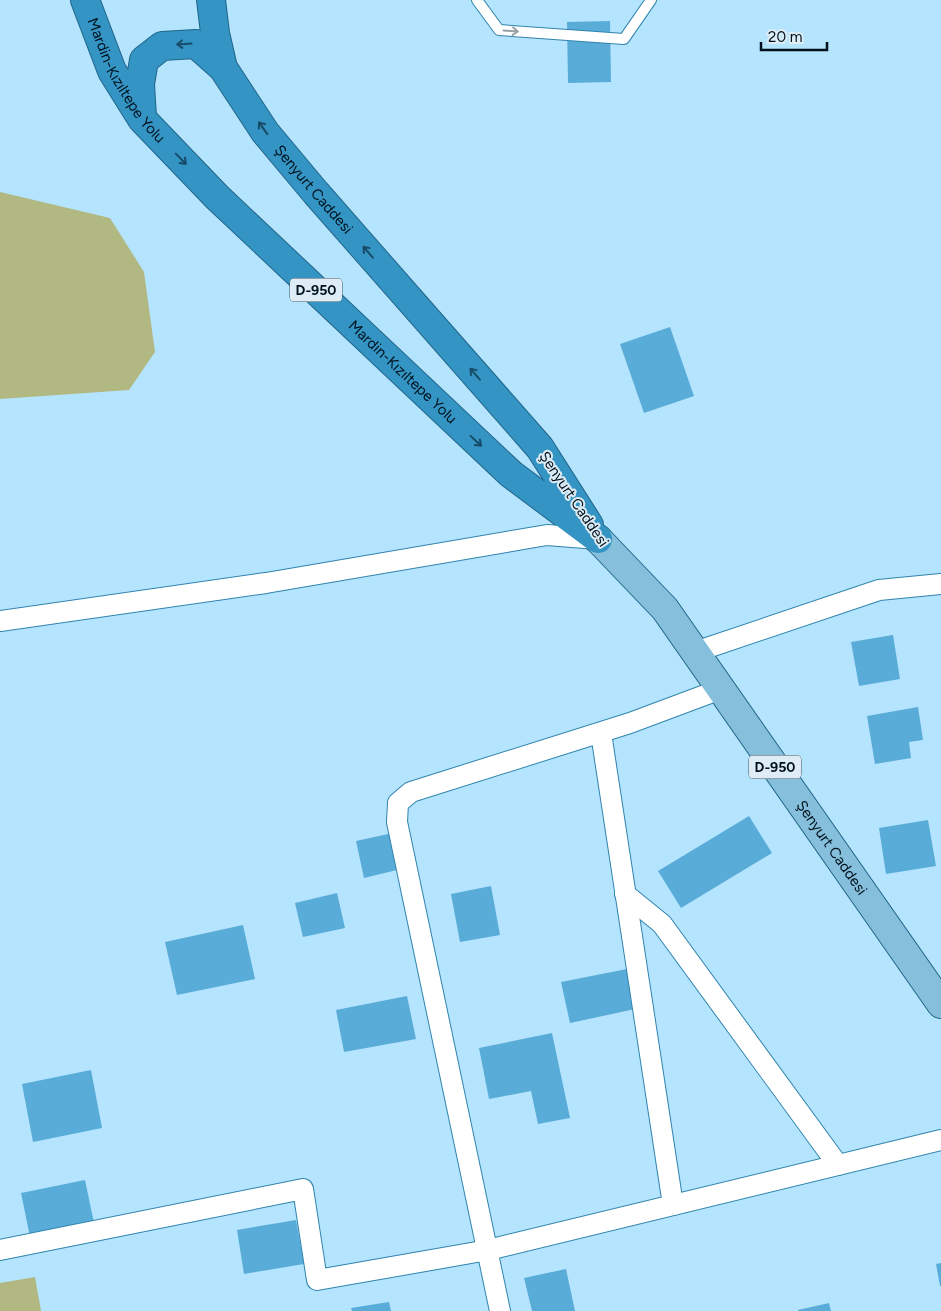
<svg xmlns="http://www.w3.org/2000/svg" width="941" height="1311" font-family="Figtree,sans-serif">
  <rect width="100%" height="100%" fill="#b5e4ff"/>
  <g fill="#b1b881">
    <polygon points="0,192 110,218 144,272 155,352 129,390 0,399"/>
    <polygon points="35,1277 41,1311 0,1311 0,1283"/>
  </g>
  <g fill="#59acd8">
    <polygon points="610,21 611,82 568,83 567,22"/>
    <polygon points="670,327 694,396 644,413 620,344"/>
    <polygon points="893,635 900,679 859,686 851,642"/>
    <polygon points="918,707 923,740 909,742 911,758 875,764 867,716"/>
    <polygon points="749,816 772,853 681,908 658,871"/>
    <polygon points="928,820 936,866 886,874 879,828"/>
    <polygon points="393,833 401,869 364,878 356,841"/>
    <polygon points="491,886 500,935 460,942 451,894"/>
    <polygon points="337,893 345,928 303,937 295,903"/>
    <polygon points="243,925 255,979 177,995 165,942"/>
    <polygon points="632,968 640,1008 570,1023 561,982"/>
    <polygon points="407,996 416,1039 344,1052 336,1010"/>
    <polygon points="552,1033 570,1118 538,1124 531,1091 489,1099 479,1048"/>
    <polygon points="91,1070 102,1128 33,1142 22,1084"/>
    <polygon points="85,1180 94,1223 30,1237 21,1193"/>
    <polygon points="296,1220 304,1264 244,1274 237,1230"/>
    <polygon points="941,1263 941,1286 940,1286 936,1264"/>
    <polygon points="566,1269 575,1311 532,1311 524,1278"/>
    <polygon points="389,1302 391,1311 352,1311 351,1308"/>
    <polygon points="829,1303 831,1311 798,1311 798,1310"/>
  </g>
  <g fill="none" stroke-linecap="round" stroke-linejoin="round">
    <defs>
      <polyline id="lane" points="477,0 499,30 624,39 651,0"/>
      <g id="street">
        <polyline points="0,621 266,583 547,535 598,539"/>
        <polyline points="695,652 879,590 941,584"/>
        <polyline points="601,733 673,1205"/>
        <polyline points="625,894 662,924 838,1165"/>
        <polyline points="0,1250 303,1189 317,1280 488,1250 941,1140"/>
        <polyline points="500,1311 397,822 398,803 411,792 630,723 721,689"/>
      </g>
      <g id="primary">
        <path id="s1" d="M598,539l67,70 276,395"/>
      </g>
      <g id="highway">
        <path id="s2" d="M85,0l27,71 30,48 75,78 294,277 87,65"/>
        <path id="s3" d="M211,0l4,33 8,35 42,64 51,61 224,255 49,77"/>
        <polyline points="142,117 140,84 144,60 162,46 196,44 223,68"/>
      </g>
    </defs>
    <use href="#lane" stroke="#2f84ad" stroke-width="12"/>
    <use href="#street" stroke="#2f84ad" stroke-width="22"/>
    <use href="#primary" stroke="#226689" stroke-width="30"/>
    <use href="#highway" stroke="#226689" stroke-width="30"/>
    <use href="#lane" stroke="#fff" stroke-width="10"/>
    <use href="#street" stroke="#fff" stroke-width="20"/>
    <use href="#primary" stroke="#85bfdb" stroke-width="28"/>
    <use href="#highway" stroke="#3494c3" stroke-width="28"/>
  </g>
  <defs><path id="oneway-shaft" d="M-6 0H5M1.5-3L5.5 0L1.5 3" fill="none" stroke-width="1.6" stroke-linecap="round" stroke-linejoin="round" transform="scale(1.25)"/></defs>
  <use stroke="#99a0a5" href="#oneway-shaft" transform="translate(511 31) rotate(4)"/>
  <g stroke="#174c68">
    <use href="#oneway-shaft" transform="translate(184 44) rotate(176)"/>
    <use href="#oneway-shaft" transform="translate(263 128) rotate(-125)"/>
    <use href="#oneway-shaft" transform="translate(181 159) rotate(46)"/>
    <use href="#oneway-shaft" transform="translate(368 252) rotate(-131)"/>
    <use href="#oneway-shaft" transform="translate(475 374) rotate(-131)"/>
    <use href="#oneway-shaft" transform="translate(476 441) rotate(43)"/>
  </g>
  <g text-anchor="middle" dominant-baseline="central" stroke-width="4" stroke-linejoin="round" paint-order="stroke">
    <g fill="#ddecf5" stroke="#42535e" stroke-width="1">
      <rect x="290" y="278.5" width="52" height="23" rx="4"/>
      <rect x="749" y="755.5" width="52" height="23" rx="4"/>
    </g>
    <g font-size="14" font-weight="bold" fill="#00111d">
      <text x="316" y="290">D-950</text>
      <text x="775" y="767">D-950</text>
    </g>
    <g font-size="15" fill="#00111d" stroke="#ddecf5">
      <text stroke="none"><textPath href="#s2" startOffset="91">Mardin-Kızıltepe Yolu</textPath></text>
      <text stroke="none"><textPath href="#s3" startOffset="221">Şenyurt Caddesi</textPath></text>
      <text stroke="none"><textPath href="#s2" startOffset="496">Mardin-Kızıltepe Yolu</textPath></text>
      <text transform="translate(574 499) rotate(56)">Şenyurt Caddesi</text>
      <text stroke="none"><textPath href="#s1" startOffset="388">Şenyurt Caddesi</textPath></text>
    </g>
  </g>
  <path d="M761 42v8h66v-8" fill="none" stroke="#00111d" stroke-width="2.5"/>
  <text x="768" y="42" font-size="15" fill="#00111d" stroke="#ddecf5" stroke-width="4" paint-order="stroke">20 m</text>
</svg>
